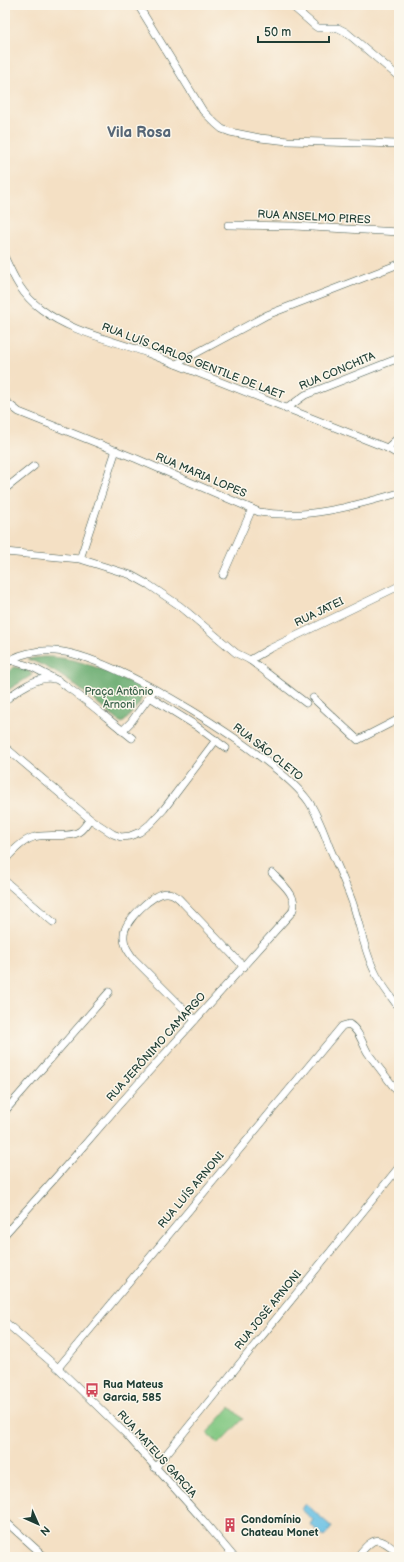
<svg xmlns="http://www.w3.org/2000/svg" width="404" height="1562" font-family="'Balsamiq Sans',sans-serif">
  <rect width="100%" height="100%" fill="#fbf7ec"/>
  <filter id="ink" filterUnits="userSpaceOnUse"><feTurbulence type="fractalNoise" baseFrequency=".025" numOctaves="2"/><feDisplacementMap in="SourceGraphic" scale="8" xChannelSelector="R" yChannelSelector="G"/><feConvolveMatrix kernelMatrix="1 2 1 2 8 2 1 2 1" color-interpolation-filters="sRGB"/></filter>
  <filter id="wash" filterUnits="userSpaceOnUse"><feTurbulence type="fractalNoise" baseFrequency=".012" numOctaves="4" result="noise"/><feDisplacementMap in="SourceGraphic" scale="16" xChannelSelector="R" yChannelSelector="G"/><feGaussianBlur stdDeviation="0.9" result="paint"/><feColorMatrix in="noise" values="0 0 0 0 0 0 0 0 0 0 0 0 0 0 0 0 0 1.4 0 .05"/><feComposite in="paint" operator="in"/></filter>
  <g filter="url(#wash)">
    <rect width="100%" height="100%" fill="#f4e0c4"/>
    <polygon fill="#82c882" stroke="#50825b" points="230,1407 243,1419 219,1444 207,1433"/>
    <g fill="#69ac70" stroke="#447452">
      <path d="M43,657c35,-1 64,15 96,29l5,6 -5,12 -14,17 -3,2c-8,-5 -15,-12 -22,-18 -22,-18 -46,-37 -73,-46z"/>
      <polygon points="13,667 27,669 32,675 5,692 5,676"/>
    </g>
    <polygon fill="#66bfe3" stroke="#427e8c" points="306,1504 332,1527 324,1537 310,1524 313,1520 301,1509"/>
  </g>
  <g filter="url(#ink)">
    <g fill="none" stroke-linecap="round" stroke-linejoin="round">
      <defs>
        <g id="street">
          <polyline points="138,5 203,111 216,124 222,129 230,132 260,138 288,141 399,144"/>
          <polyline points="291,5 315,26 318,28 338,28 346,32 399,77"/>
          <polyline points="228,225 294,226 399,232"/>
          <path d="M5,258c9,20 17,37 36,51 31,24 73,31 109,45 79,31 158,63 237,94l12,7"/>
          <polyline points="176,364 267,315 399,264"/>
          <path d="M5,401l14,11 118,47 122,53c46,8 95,-6 140,-19"/>
          <polyline points="286,409 305,395 399,358"/>
          <polyline points="387,448 399,437"/>
          <polyline points="5,489 34,466"/>
          <polyline points="5,552 80,559 131,575 149,585 180,606 236,653 250,660 306,703"/>
          <polyline points="80,559 116,450"/>
          <polyline points="223,575 252,509"/>
          <polyline points="5,654 10,660 32,667 53,678"/>
          <polyline points="250,660 269,649 399,586"/>
          <path d="M5,665c11,-12 34,-15 50,-14 56,2 222,105 254,151 9,14 14,28 20,44 8,19 17,38 24,58 7,22 11,45 21,66 6,14 17,26 25,38"/>
          <polyline points="150,697 195,725 226,748"/>
          <polyline points="313,698 358,740 399,719"/>
          <path d="M5,701c10,-10 34,-26 49,-22 4,0 9,5 13,8 22,15 43,34 65,51"/>
          <polyline points="122,731 131,722 152,693"/>
          <polyline points="5,747 90,819"/>
          <path d="M5,860c8,-9 18,-20 29,-23 13,-4 37,2 46,-6 4,-3 7,-8 10,-12l23,15 8,3 9,-1 10,-4 10,-8 14,-15 52,-69"/>
          <polyline points="5,881 53,922"/>
          <path d="M195,1020l-62,-62c-5,-7 -10,-14 -9,-23 0,-14 29,-42 42,-42 8,-1 14,6 18,11l60,63"/>
          <polyline points="5,1111 109,992"/>
          <path d="M5,1234l69,-77 44,-51 174,-194c8,-15 -11,-29 -20,-39"/>
          <polyline points="5,1322 58,1368 125,1433 202,1519 234,1557"/>
          <path d="M58,1368l284,-342 7,-2c10,6 13,19 19,29 10,14 21,27 31,41"/>
          <polyline points="155,1468 399,1167"/>
          <polyline points="5,1521 45,1557"/>
          <path d="M357,1557c18,-22 20,-21 42,-4"/>
        </g>
      </defs>
      <use href="#street" stroke="#3f554a" stroke-width="8"/>
      <use href="#street" stroke="#fff" stroke-width="7"/>
    </g>
  </g>
  <defs>
    <symbol id="bus-bare" viewBox="-9 -9 18 18"><path d="M-5-6H5V4H4V6H2V4H-2V6H-4V4H-5ZM-3.5-4V0h7V-4ZM-3.5 1.2v1.5H-2V1.2ZM2 1.2v1.5H3.5V1.2Z" fill="#d1495b" stroke="#fbf7ec" stroke-width="2.5" paint-order="stroke"/></symbol>
    <symbol id="building-bare" viewBox="-9 -9 18 18"><path d="M-4-6H4V6H1V3H-1V6H-4ZM-2.5-4.3h1.7v1.8h-1.7ZM.8-4.3h1.7v1.8H.8ZM-2.5-1h1.7V.8h-1.7ZM.8-1h1.7V.8H.8Z" fill="#d1495b" stroke="#fbf7ec" stroke-width="2.5" paint-order="stroke"/></symbol>
  </defs>
  <g fill-rule="evenodd">
    <use href="#bus-bare" x="82" y="1380" width="20" height="20"/>
    <use href="#building-bare" x="220" y="1515" width="20" height="20"/>
  </g>
  <g text-anchor="middle" dominant-baseline="central" stroke-width="3" stroke-linejoin="round" paint-order="stroke">
    <g font-size="11" fill="#1f3d34" stroke="#fbf7ec">
      <text transform="translate(314 217) rotate(3)">RUA ANSELMO PIRES</text>
      <text transform="translate(193 361) rotate(21)">RUA LUÍS CARLOS GENTILE DE LAET</text>
      <text transform="translate(337 371) rotate(-23)">RUA CONCHITA</text>
      <text transform="translate(201 475) rotate(23)">RUA MARIA LOPES</text>
      <text transform="translate(319 612) rotate(-26)">RUA JATEI</text>
      <text transform="translate(268 752) rotate(38)">RUA SÃO CLETO</text>
      <text transform="translate(156 1047) rotate(-48)">RUA JERÔNIMO CAMARGO</text>
      <text transform="translate(191 1190) rotate(-50)">RUA LUÍS ARNONI</text>
      <text transform="translate(268 1310) rotate(-51)">RUA JOSÉ ARNONI</text>
      <text transform="translate(157 1454) rotate(48)">RUA MATEUS GARCIA</text>
    </g>
    <g font-size="11" fill="#386048" stroke="#fbf7ec">
      <text x="119" y="691">Praça Antônio<tspan x="119" dy="13">Arnoni</tspan></text>
    </g>
    <g font-size="11" font-weight="bold" fill="#1f3d34" stroke="#fbf7ec" text-anchor="start">
      <text x="103" y="1384">Rua Mateus<tspan x="103" dy="13">Garcia, 585</tspan></text>
      <text x="241" y="1519">Condomínio<tspan x="241" dy="13">Chateau Monet</tspan></text>
    </g>
    <g font-size="15" font-weight="bold" fill="#566676" stroke="#fbf7ec">
      <text x="139" y="132">Vila Rosa</text>
    </g>
  </g>
  <rect width="404" height="1562" fill="none" stroke="#fbf7ec" stroke-width="20"/>
  <g transform="translate(38 1524) rotate(135)" stroke="#fbf7ec" stroke-width="3" paint-order="stroke">
  <path d="M0-3L7 15L0 10L-7 15Z" fill="#1f3d34"/>
  <text y="-6" font-size="11" font-weight="bold" text-anchor="middle" fill="#1f3d34">N</text>
  </g>
  <path d="M258 36v6h71v-6" fill="none" stroke="#1f3d34" stroke-width="2"/>
  <text x="264" y="36" font-size="12" fill="#1f3d34" stroke="#fbf7ec" stroke-width="3" paint-order="stroke">50 m</text>
</svg>
